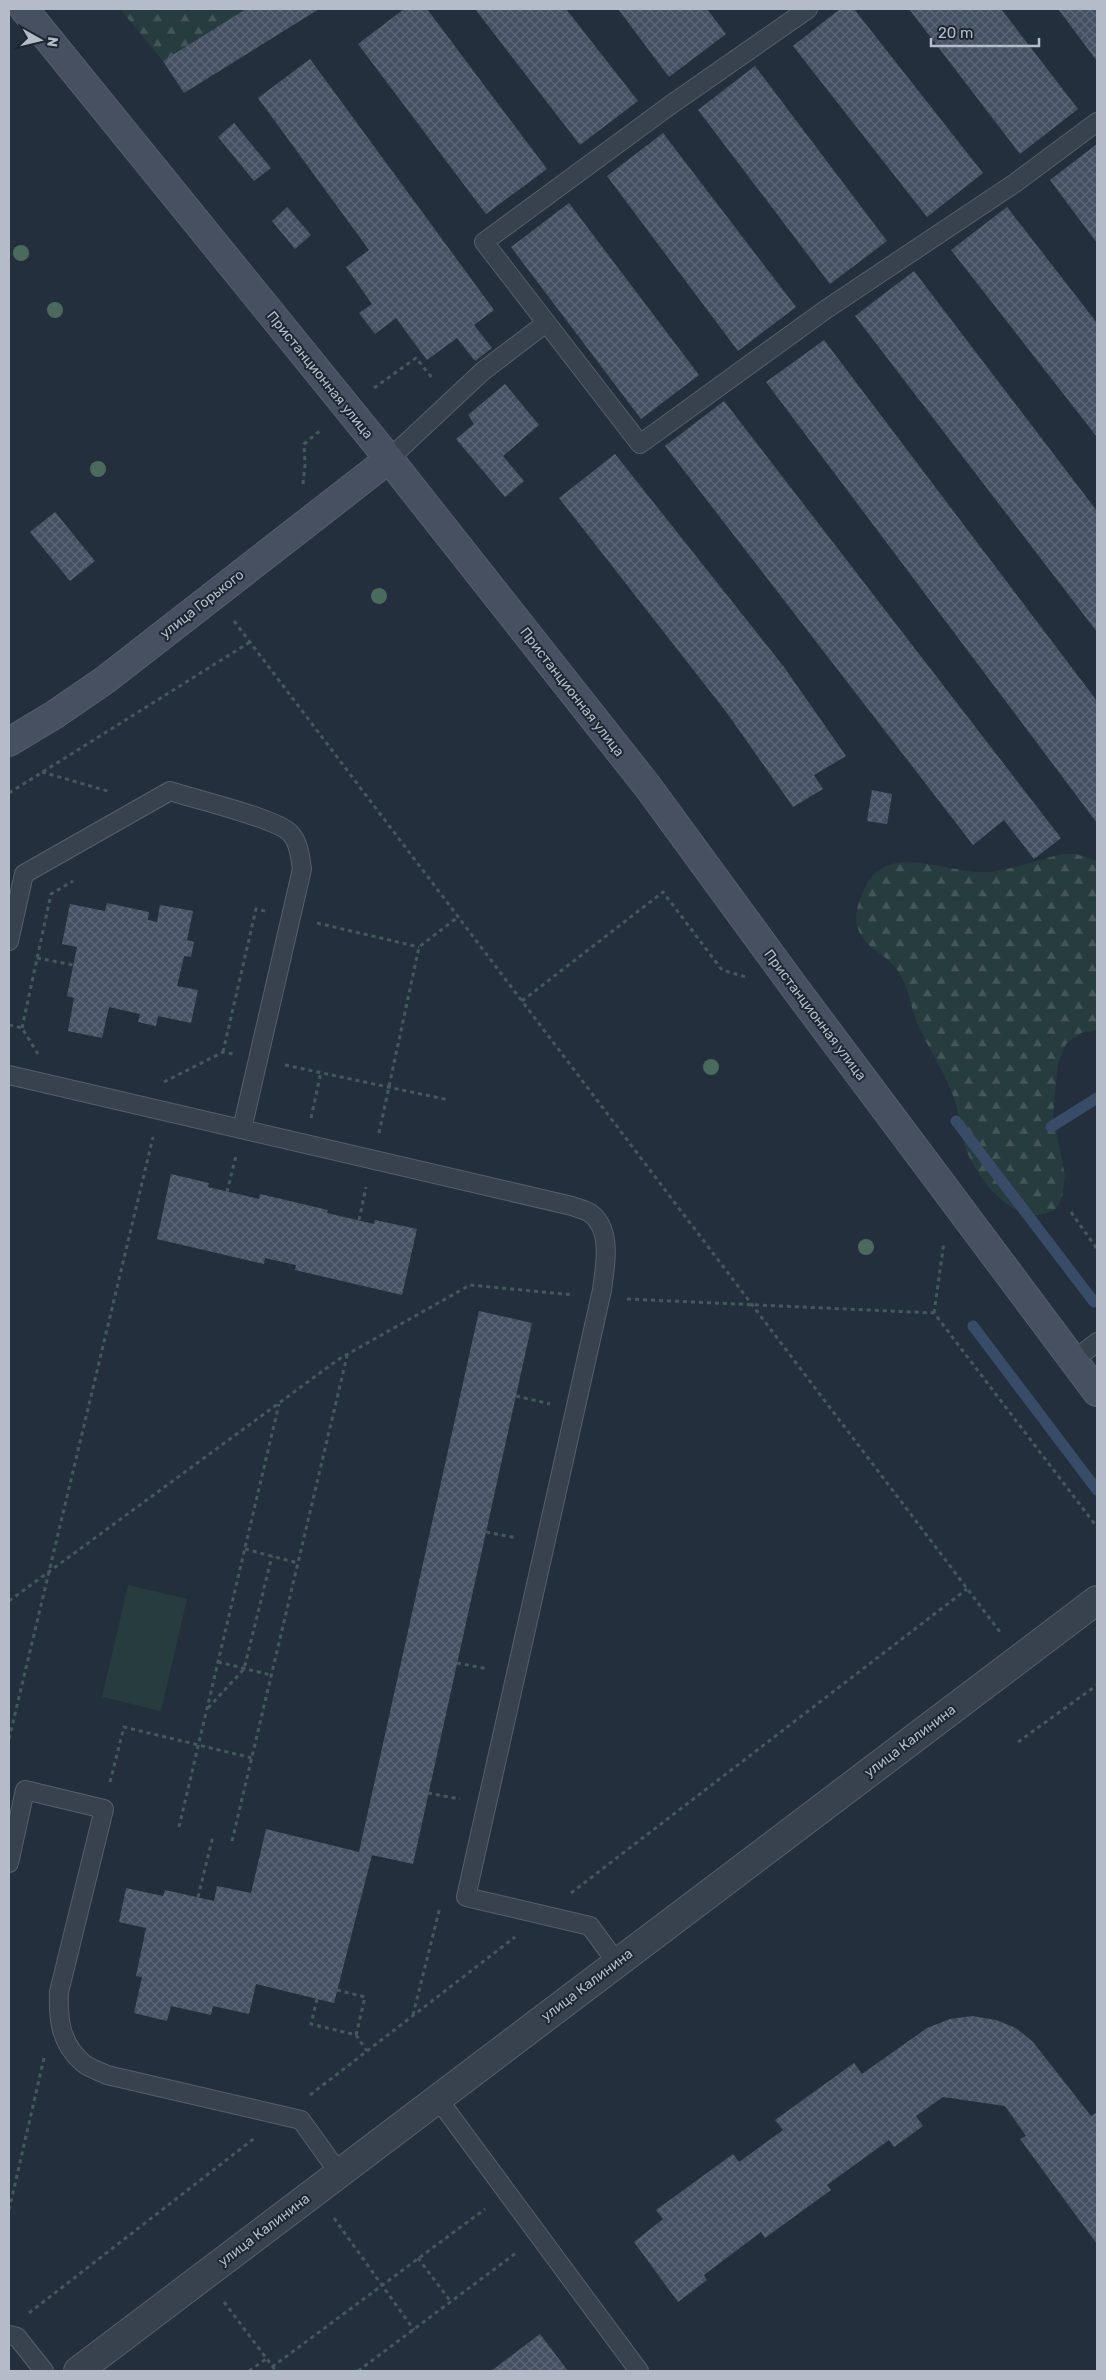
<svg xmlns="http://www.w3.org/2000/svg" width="1106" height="2380" font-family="Rubik,sans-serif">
  <defs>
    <pattern id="forest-firs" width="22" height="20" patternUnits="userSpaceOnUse" patternTransform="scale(1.25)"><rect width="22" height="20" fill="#263c3f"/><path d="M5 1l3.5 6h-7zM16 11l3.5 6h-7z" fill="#435659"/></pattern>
    <pattern id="building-cross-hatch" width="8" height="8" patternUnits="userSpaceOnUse" patternTransform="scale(1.25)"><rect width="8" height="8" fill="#455162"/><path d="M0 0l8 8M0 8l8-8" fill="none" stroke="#5d6877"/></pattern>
  </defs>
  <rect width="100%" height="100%" fill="#242f3e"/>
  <g fill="url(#forest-firs)">
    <polygon points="120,9 246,9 163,61"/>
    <path d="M1062,854h14l21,7v169l-16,3 -15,11 -8,19 -5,52 12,61 -3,21 -7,13c-6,2 -13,5 -19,5 -32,0 -63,-44 -72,-71 -5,-16 -5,-35 -12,-51 -9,-24 -24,-45 -34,-68 -6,-13 -8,-30 -14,-43 -3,-5 -6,-12 -10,-16 -14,-16 -31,-18 -37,-41 -3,-15 4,-30 11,-43 24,-40 84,-6 121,-10 25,-3 49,-12 73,-18z"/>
  </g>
  <polygon fill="#263c3f" points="128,1585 187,1599 161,1711 102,1697"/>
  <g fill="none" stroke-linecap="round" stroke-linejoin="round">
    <g stroke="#394c67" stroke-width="11">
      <polyline points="956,1121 1094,1302"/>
      <polyline points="1051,1127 1097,1098"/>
      <polyline points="973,1326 1097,1490"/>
    </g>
  </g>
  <g fill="url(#building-cross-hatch)">
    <polygon points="246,9 319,9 184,93 163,61"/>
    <polygon points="404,9 427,9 547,169 486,214 358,44"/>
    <polygon points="475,9 566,9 638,101 580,145"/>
    <polygon points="618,9 707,9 726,34 669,77"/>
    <polygon points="840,9 854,9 983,173 927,217 793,46"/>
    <polygon points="909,9 1001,9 1078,109 1020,154"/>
    <polygon points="1058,9 1097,9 1097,61"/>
    <polygon points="310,59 494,310 474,325 492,348 475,361 457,338 427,360 396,318 375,334 359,313 372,304 346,267 369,250 258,98"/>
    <polygon points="755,66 887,241 830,284 698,110"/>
    <polygon points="234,123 271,168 254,181 218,137"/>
    <polygon points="663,133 796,307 738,351 607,176"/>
    <polygon points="1097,144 1097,243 1050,180"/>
    <polygon points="569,203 699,375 641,419 511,247"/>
    <polygon points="287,207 311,235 295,249 272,221"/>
    <polygon points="1007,207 1097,323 1097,437 951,250"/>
    <polygon points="914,271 1097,511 1097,632 855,316"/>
    <polygon points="824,340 1097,701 1097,823 766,382"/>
    <polygon points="505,384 539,425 503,456 524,481 505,497 456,439 474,424 468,415"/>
    <polygon points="724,401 1061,838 1034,859 1004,820 973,845 665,446"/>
    <polygon points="615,454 784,667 846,756 814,775 823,789 793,807 727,713 559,498"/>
    <polygon points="55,512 95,561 70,581 30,532"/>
    <polygon points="872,790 892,794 887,824 867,821"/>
    <polygon points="107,903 149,912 148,920 157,922 160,905 193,911 187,940 194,942 191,957 184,956 177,986 198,990 191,1023 158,1016 156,1026 138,1022 140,1014 109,1007 102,1038 68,1031 74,998 67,996 77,947 62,944 70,904 105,911"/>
    <polygon points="171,1174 209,1183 208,1187 259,1199 260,1194 328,1210 327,1213 374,1224 375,1220 417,1229 402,1295 295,1270 296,1265 265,1258 264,1264 157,1239"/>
    <polygon points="479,1311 532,1323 413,1864 372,1855 334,2003 256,1984 249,2014 213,2006 211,2015 171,2006 167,2021 134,2013 142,1977 136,1976 146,1928 119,1922 126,1888 163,1896 165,1890 214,1901 217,1886 251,1893 266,1829 359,1852"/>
    <polygon points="972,2016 996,2020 1016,2028 1033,2042 1091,2116 1097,2112 1097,2244 1020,2139 1026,2136 1005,2106 943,2097 916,2116 923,2126 894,2147 889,2140 827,2185 831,2190 765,2238 761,2232 704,2275 707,2280 678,2302 634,2242 663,2219 656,2210 733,2154 739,2162 783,2130 775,2120 854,2063 862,2074 927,2028 950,2019"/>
    <polygon points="540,2334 568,2371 491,2371"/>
  </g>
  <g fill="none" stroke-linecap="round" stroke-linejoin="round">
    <defs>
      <g id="lane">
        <polyline points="808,9 669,106 484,242 640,444 825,310 1015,183 1097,122"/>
        <polyline points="389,459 483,371 546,323"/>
        <path d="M9,941l15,-67 146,-83c24,8 106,27 120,42 9,9 10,24 12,36l-60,260"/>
        <path d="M9,1075l563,131c5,2 13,4 18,7 23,16 15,54 12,77l-136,607 124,29 27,37"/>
        <polyline points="1074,1360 1097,1342"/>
        <path d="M9,1863l16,-73 79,19 -45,183c-1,27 1,51 24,71 6,5 16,8 24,12l194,45 38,53"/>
        <polyline points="438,2099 639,2371"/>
        <polyline points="9,2335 17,2337 44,2371"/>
      </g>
      <polyline id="street" points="78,2371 1097,1600"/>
      <g id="secondary">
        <polyline points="24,9 389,459 648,787 795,988 1097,1392"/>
        <polyline points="9,742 54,715 105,680 389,459"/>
      </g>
    </defs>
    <use href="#lane" stroke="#565f6c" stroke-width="20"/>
    <use href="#street" stroke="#565f6c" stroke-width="30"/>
    <use href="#secondary" stroke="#565f6c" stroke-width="30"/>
    <g stroke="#44595c" stroke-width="3" stroke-dasharray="4 4" stroke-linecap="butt">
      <polyline points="374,388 416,358 433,379"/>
      <polyline points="303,484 305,465 304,444 322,429"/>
      <polyline points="234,621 1000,1632"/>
      <polyline points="42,772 111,792"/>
      <polyline points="9,793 250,642"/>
      <polyline points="317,923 419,947"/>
      <polyline points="37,958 73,965"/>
      <polyline points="522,1001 663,892 722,970 746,977"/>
      <polyline points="9,1025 22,1028 38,1054"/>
      <polyline points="22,1028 51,894 73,881"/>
      <polyline points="223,1052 256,909 265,911"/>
      <polyline points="285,1065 449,1100"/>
      <polyline points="164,1082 223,1052 233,1054"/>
      <polyline points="311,1118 321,1072"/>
      <polyline points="379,1133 419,947 458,917"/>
      <polyline points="227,1192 236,1156"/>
      <polyline points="1071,1212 1097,1249"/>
      <polyline points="359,1220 366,1187"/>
      <polyline points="627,1299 934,1313 1097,1527"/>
      <polyline points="934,1313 944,1242"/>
      <polyline points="516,1396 550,1404"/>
      <polyline points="486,1532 517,1538"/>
      <polyline points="245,1549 298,1563"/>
      <polyline points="9,1601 339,1359 470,1285 574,1295"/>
      <polyline points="218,1662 271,1675"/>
      <polyline points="457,1663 488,1669"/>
      <polyline points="208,1708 244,1669 272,1556"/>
      <polyline points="9,1739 153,1137"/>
      <polyline points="1018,1742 1097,1685"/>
      <polyline points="110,1782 124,1727 252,1758"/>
      <polyline points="428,1793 460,1799"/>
      <polyline points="179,1827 279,1404"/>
      <polyline points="232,1841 347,1356"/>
      <polyline points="571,1893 967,1589"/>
      <polyline points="198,1897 213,1836"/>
      <polyline points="337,1990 365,1997 356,2035"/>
      <polyline points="317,1999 311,2024 356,2035 367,2051"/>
      <polyline points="413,2015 440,1907"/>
      <polyline points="310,2095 515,1937"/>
      <polyline points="9,2210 44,2058"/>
      <polyline points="334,2218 414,2330"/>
      <polyline points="418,2258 451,2302"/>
      <polyline points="224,2302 276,2371"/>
      <polyline points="29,2313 256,2137"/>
      <polyline points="272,2367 485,2209"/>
      <polyline points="249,2371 266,2359"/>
      <polyline points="358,2371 516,2253"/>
    </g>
    <use href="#lane" stroke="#38414e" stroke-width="18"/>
    <use href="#street" stroke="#38414e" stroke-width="28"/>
    <use href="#secondary" stroke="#465061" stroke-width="28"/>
  </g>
  <g fill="#4b6a5d">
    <circle cx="21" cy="253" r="8"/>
    <circle cx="55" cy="310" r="8"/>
    <circle cx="98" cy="469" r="8"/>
    <circle cx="379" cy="596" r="8"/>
    <circle cx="711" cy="1067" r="8"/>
    <circle cx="866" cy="1247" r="8"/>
  </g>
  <g text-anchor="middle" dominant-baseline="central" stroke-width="4" stroke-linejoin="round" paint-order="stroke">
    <g font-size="14" fill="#b4bcc9" stroke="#1d2633">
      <text transform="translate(320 375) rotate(51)">Пристанционная улица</text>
      <text transform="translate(202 604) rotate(-38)">улица Горького</text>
      <text transform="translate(572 692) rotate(52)">Пристанционная улица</text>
      <text transform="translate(815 1015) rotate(53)">Пристанционная улица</text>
      <text transform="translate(910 1741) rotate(-37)">улица Калинина</text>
      <text transform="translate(587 1985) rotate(-37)">улица Калинина</text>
      <text transform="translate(264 2230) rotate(-37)">улица Калинина</text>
    </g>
  </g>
  <rect width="1106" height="2380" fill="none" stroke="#b4bcc9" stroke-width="20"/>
  <g transform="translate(40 40) rotate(98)" stroke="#1d2633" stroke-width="4" paint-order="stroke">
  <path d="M0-4L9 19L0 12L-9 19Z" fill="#b4bcc9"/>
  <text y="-8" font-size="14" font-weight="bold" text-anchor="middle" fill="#b4bcc9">N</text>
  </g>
  <path d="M931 38v8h108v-8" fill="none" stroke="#b4bcc9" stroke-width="2.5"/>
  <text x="938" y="38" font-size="15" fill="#b4bcc9" stroke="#1d2633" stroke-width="4" paint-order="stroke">20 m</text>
</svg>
